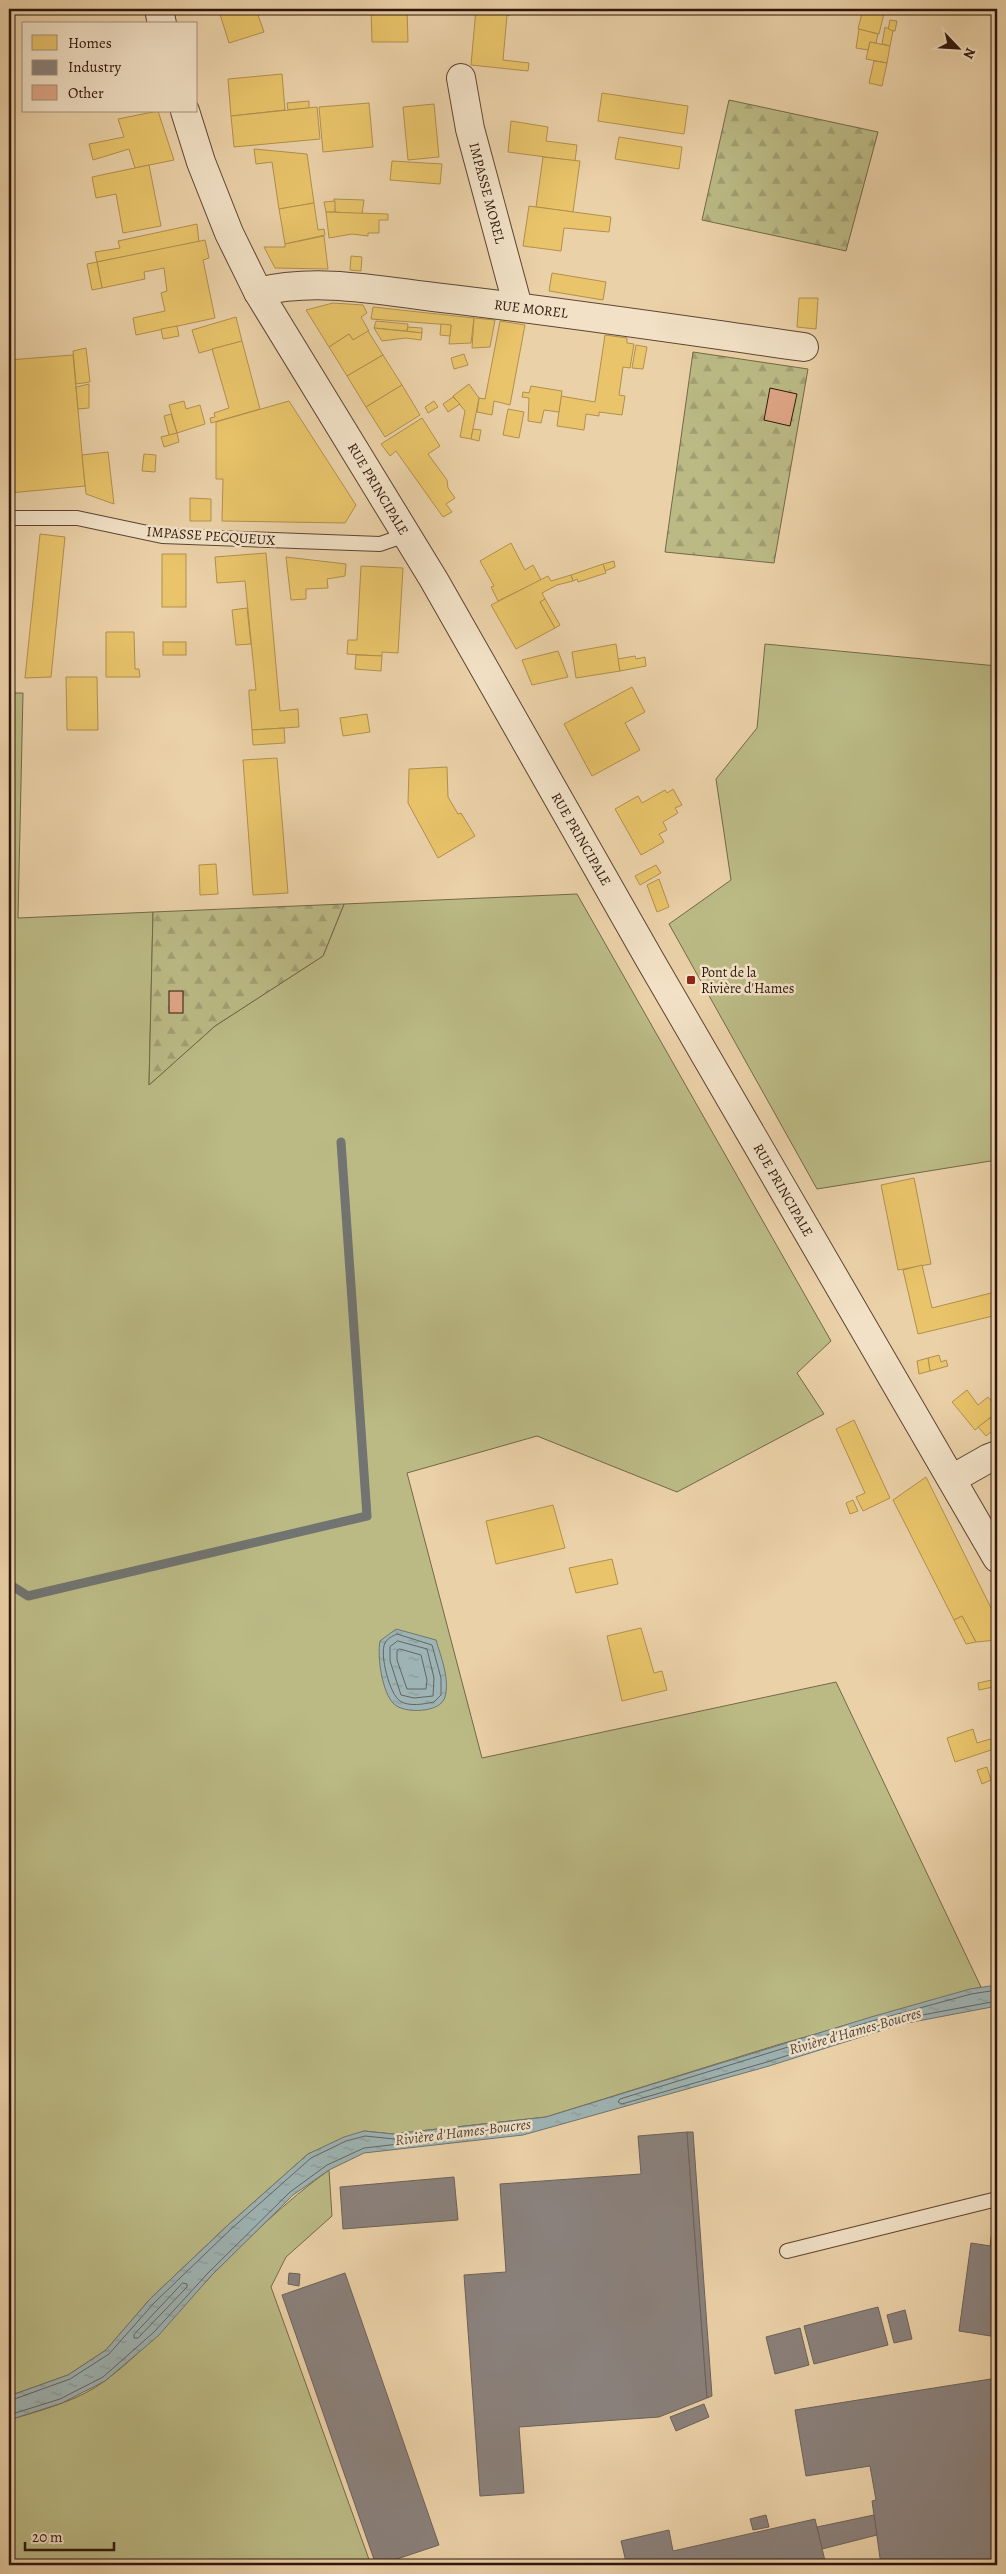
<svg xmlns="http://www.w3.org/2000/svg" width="1006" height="2574" font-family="Alegreya,serif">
  <defs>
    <pattern id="forest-firs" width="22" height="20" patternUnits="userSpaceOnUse" patternTransform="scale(1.25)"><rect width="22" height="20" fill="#bbba85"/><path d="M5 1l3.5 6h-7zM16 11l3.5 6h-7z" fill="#a19f72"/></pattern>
    <pattern id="water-ripples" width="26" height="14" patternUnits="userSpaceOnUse" patternTransform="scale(1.25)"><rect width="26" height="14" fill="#9eb4b4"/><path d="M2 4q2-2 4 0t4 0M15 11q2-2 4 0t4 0" fill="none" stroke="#889a99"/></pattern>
  </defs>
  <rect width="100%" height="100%" fill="#ebd1a8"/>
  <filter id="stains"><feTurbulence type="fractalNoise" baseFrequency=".004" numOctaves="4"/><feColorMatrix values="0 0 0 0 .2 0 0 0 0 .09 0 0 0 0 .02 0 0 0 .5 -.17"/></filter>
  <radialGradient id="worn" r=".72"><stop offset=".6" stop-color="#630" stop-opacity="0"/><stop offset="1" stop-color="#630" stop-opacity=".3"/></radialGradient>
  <g fill="#bbba85" stroke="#746848">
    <polygon points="765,644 997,666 997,1160 817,1189 669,924 731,880 716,779 757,728"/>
    <polygon points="9,693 23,693 18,918 153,912 149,1085 215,1026 323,956 344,904 577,894 831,1341 797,1373 824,1414 677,1492 537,1436 407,1473 482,1758 836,1682 981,1987 777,2045 546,2117 393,2134 364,2131 308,2154 228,2225 150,2299 106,2350 68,2375 9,2396"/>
    <path d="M329,2170l3,46 -46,41 -15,30 100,278h-362v-145c32,-10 70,-19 97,-40 40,-30 71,-68 105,-104 37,-38 75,-75 118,-106z"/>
  </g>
  <g fill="url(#forest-firs)" stroke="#746848">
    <polygon points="729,100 878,132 846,251 702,220"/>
    <polygon points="693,352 808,369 774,563 665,552"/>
    <polygon points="344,904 323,956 215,1026 149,1085 153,912"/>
  </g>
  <g fill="url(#water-ripples)" stroke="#717470">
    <path d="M396,1629l40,11c5,17 14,39 9,57 -4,16 -41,17 -51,7 -12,-11 -17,-48 -14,-63z"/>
    <polygon points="997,1985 997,2006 902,2024 769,2066 523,2135 364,2153 329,2170 293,2195 211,2276 158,2336 105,2381 62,2403 9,2420 9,2396 68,2375 106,2350 150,2299 228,2225 308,2154 344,2137 364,2131 393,2134 546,2117 871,2017 970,1989"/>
  </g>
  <g fill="#e9c46a" stroke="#b1904e">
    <polygon points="211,9 256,9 264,32 229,43 219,11 212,14"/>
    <polygon points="371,9 407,9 408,42 372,42"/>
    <polygon points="476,9 510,9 509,16 507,15 503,60 529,63 528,71 471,65"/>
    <polygon points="863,9 885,9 879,34 858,29"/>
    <polygon points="890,20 897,21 895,31 888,30"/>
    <polygon points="885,27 893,31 890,46 882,44"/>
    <polygon points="859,29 878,34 876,43 870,42 868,50 856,48"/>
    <polygon points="870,42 890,46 887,63 866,59"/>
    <polygon points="874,61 887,63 882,86 869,83"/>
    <polygon points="282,74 285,110 231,116 228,79"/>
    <polygon points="602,93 688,106 684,134 598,121"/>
    <polygon points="309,101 309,108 288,110 287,103"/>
    <polygon points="369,103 373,147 323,152 319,107"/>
    <polygon points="434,104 439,157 408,160 403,107"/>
    <polygon points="317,107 320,139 234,147 231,116"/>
    <polygon points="158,111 174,160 135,168 129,149 93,160 89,144 124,137 118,119"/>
    <polygon points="511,121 548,127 546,141 577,145 575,161 508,152"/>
    <polygon points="619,137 682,147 679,169 615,159"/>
    <polygon points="254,149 307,154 314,203 279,209 272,162 256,164"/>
    <polygon points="543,157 580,161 573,212 536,207"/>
    <polygon points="392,161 442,164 440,184 390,180"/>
    <polygon points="149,165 161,226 123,233 116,194 96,198 92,177"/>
    <polygon points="334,199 364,200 362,214 335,212"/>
    <polygon points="335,201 335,212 326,212 324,202"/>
    <polygon points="314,203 318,230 324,229 325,235 285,244 279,209"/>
    <polygon points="529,206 611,217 609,232 564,228 561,251 523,246"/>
    <polygon points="326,212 388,214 388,220 379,220 379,233 368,233 368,236 352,234 329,238"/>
    <polygon points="197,224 199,242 97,262 95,252 120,248 118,241"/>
    <polygon points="324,236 328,269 275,268 264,247 285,247 285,244"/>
    <polygon points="205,240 209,258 203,260 215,318 136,335 133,318 165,311 161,293 167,291 164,268 144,272 145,279 102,288 97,262"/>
    <polygon points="351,256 362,257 361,271 350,270"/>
    <polygon points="97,262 102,288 92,290 87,264"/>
    <polygon points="552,273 606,282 603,300 549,291"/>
    <polygon points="799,298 818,298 816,329 797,327"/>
    <polygon points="333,303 363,305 367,313 361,317 369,331 353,340 349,334 329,347 306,310"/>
    <polygon points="373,307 474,318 471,343 449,344 451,325 371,319"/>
    <polygon points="236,317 242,341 199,353 192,330"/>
    <polygon points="474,318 495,320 490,347 472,348"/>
    <polygon points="376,321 408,324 407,331 374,328"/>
    <polygon points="500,321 525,325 510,405 494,401 492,415 477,412 479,398 485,399"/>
    <polygon points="441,324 451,325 450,336 440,335"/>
    <polygon points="177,326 179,336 163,339 161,329"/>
    <polygon points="408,327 422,328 422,333 407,331"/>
    <polygon points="374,328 422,333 421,340 406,338 382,341"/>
    <polygon points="368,331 383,355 347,376 329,347 349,334 353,340"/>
    <polygon points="605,335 627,338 627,343 634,344 630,368 623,367 619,395 625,396 622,415 599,412 599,416 586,414 584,430 557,426 561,396 595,402"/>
    <polygon points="242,341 260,409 211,423 210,418 215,417 214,413 229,408 212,349"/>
    <polygon points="636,345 647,347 643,369 632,368"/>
    <polygon points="86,348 90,382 76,384 73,351"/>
    <polygon points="464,354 468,365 454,369 451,358"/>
    <polygon points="73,355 85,486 9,493 9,360"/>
    <polygon points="383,355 402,385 366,407 347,376"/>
    <polygon points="89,384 89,408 78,409 76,387"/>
    <polygon points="469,384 479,398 471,439 460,437 465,411 453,396"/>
    <polygon points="402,385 420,415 385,437 366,407"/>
    <polygon points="531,386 562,391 559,412 544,410 541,423 528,421 529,398 522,397 523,392 529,393"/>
    <polygon points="453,397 460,404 448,412 443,404"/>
    <polygon points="184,401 186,409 200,405 205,424 177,433 169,405"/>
    <polygon points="289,401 356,505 345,523 222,521 223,479 216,479 216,422"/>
    <polygon points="434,401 438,407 428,413 425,407"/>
    <polygon points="508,409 524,412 519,438 503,435"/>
    <polygon points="171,414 177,433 169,435 164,416"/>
    <polygon points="422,418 440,446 428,454 447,480 448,488 455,498 446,504 452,512 443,517 396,451 390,456 381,444"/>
    <polygon points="473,429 481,430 479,441 471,439"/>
    <polygon points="177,433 179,442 164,447 161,437"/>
    <polygon points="108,452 114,504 86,494 82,455"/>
    <polygon points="144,454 156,455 155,472 142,471"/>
    <polygon points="190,498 211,499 211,521 190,521"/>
    <polygon points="40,534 65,537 51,677 25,678"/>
    <polygon points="511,543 525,570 533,565 541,580 498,601 491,587 494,586 480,561"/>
    <polygon points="266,553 280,711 298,709 299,727 252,730 249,695 249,690 256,690 245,581 217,583 215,557"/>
    <rect x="162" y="554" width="24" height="53"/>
    <polygon points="286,557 346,564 345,576 327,579 328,588 306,589 306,599 291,600"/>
    <polygon points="614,561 615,567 605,571 603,564"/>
    <polygon points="603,564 606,573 578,582 577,579 573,581 571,575"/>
    <polygon points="361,566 403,568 398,653 382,652 382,656 347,654 348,640 357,640"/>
    <polygon points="571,575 573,581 557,585 542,593 545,599 540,602 555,628 516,649 491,605 548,576 551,581"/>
    <polygon points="545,599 560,625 555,628 540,602"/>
    <polygon points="247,608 251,644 236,645 232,610"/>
    <polygon points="106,632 134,632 135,669 139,669 140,677 106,677"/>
    <rect x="163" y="642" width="23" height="13"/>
    <polygon points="616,644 620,671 576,678 572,652"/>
    <polygon points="558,651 568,677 532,685 522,660"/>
    <polygon points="356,655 382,656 381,671 355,669"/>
    <polygon points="635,656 636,659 645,657 646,666 620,671 618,659"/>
    <polygon points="66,677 97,677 98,730 67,730"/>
    <polygon points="632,687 645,712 625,723 640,750 592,776 564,724"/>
    <polygon points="367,714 370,732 343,736 340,718"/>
    <polygon points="284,728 285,743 253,745 252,730"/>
    <polygon points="277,758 288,893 253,895 243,760"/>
    <polygon points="447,767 448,797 458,814 461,813 475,836 438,858 408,803 409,769"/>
    <polygon points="673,789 682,805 675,808 678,813 663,822 667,830 659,834 664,842 641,855 615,809 638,796 642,803 665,790 667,793"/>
    <polygon points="216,864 218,894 200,895 199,865"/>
    <polygon points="656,865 661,873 640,885 635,876"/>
    <polygon points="659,879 669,907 657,912 647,885"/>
    <polygon points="914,1178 931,1264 898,1270 881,1185"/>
    <polygon points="922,1265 932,1308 995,1292 997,1315 918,1334 903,1270"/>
    <polygon points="939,1355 941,1362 946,1360 948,1366 930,1371 928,1358"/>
    <polygon points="928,1358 930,1371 919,1374 917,1361"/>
    <polygon points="967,1390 978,1405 988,1397 997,1408 997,1412 975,1430 952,1402"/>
    <polygon points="990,1418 997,1427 986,1436 978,1427"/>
    <polygon points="854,1420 890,1498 863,1511 856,1497 865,1493 836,1429"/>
    <polygon points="926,1477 997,1620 997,1640 976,1642 962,1616 954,1620 893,1500"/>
    <polygon points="853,1500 858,1511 850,1514 846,1503"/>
    <polygon points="553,1505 565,1548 496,1564 486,1521"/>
    <polygon points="612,1559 618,1584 576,1593 569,1568"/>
    <polygon points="962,1616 976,1642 966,1644 954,1620"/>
    <polygon points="641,1628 654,1673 662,1671 667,1690 622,1701 607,1636"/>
    <polygon points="992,1680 994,1686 997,1685 997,1698 993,1687 979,1690 978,1683"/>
    <polygon points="973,1729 977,1743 997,1737 997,1748 955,1762 947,1738"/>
    <polygon points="987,1767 991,1780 982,1784 977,1770"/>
  </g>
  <g fill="#8a817c" stroke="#6e615a">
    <polygon points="687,2132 707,2398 659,2417 519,2427 524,2493 480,2496 464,2275 506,2272 500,2184 641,2174 638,2136"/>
    <polygon points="687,2132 693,2132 712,2396 707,2398"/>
    <polygon points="454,2177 458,2220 343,2229 340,2187"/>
    <polygon points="992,2231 997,2231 997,2247 990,2246"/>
    <polygon points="971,2243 997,2247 997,2337 959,2331"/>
    <polygon points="289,2273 300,2274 299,2286 288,2284"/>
    <polygon points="345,2273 439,2545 379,2565 376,2565 282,2295"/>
    <polygon points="878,2307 888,2345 814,2364 804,2326"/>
    <polygon points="905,2310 912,2339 894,2343 887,2315"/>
    <polygon points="800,2328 809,2365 775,2374 766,2337"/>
    <polygon points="997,2378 997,2565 881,2565 872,2501 876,2500 870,2466 806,2476 795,2410"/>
    <polygon points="704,2404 709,2417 676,2431 670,2417"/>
    <polygon points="766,2515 769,2527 753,2530 750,2519"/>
    <polygon points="874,2515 877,2535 822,2549 817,2527"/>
    <polygon points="815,2519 826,2565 613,2565 626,2562 621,2541 669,2530 673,2551"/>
  </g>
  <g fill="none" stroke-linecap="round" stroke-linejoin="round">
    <g stroke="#666460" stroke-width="1">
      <path d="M397,1634l35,11 9,33v17l-7,7c-10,2 -25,5 -34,-1 -10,-6 -21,-47 -15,-58 2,-4 7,-7 12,-9z"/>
      <polygon points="398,1641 427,1649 434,1678 433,1696 414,1698 401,1695 390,1661 390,1647"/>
      <polygon points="400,1649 421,1655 427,1680 426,1689 407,1689 397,1660 397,1651"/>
      <polyline points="997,1990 971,1994 872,2021 620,2099 618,2102 622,2104 767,2062 901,2019 997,2001"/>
      <polygon points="183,2283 187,2284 187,2287 138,2338 134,2338 134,2335"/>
      <polyline points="9,2401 70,2379 109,2354 154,2303 231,2229 311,2158 346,2141 365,2136 394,2139 530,2125 530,2128 522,2130 364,2148 327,2165 290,2192 208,2273 154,2332 103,2377 60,2399 9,2415"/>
    </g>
    <polyline stroke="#717470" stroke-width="9" points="9,1584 28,1596 367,1516 341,1142"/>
  </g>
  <g fill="#dfa686" stroke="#2e150b">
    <polygon points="770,388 797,394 790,426 764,420"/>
    <rect x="169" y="991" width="14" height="22"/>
  </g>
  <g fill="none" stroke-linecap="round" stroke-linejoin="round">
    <defs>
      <g id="service">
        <polyline points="15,518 77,518 162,536 380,544 406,535"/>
        <polyline points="787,2251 997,2199"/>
      </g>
      <g id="minor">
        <polyline points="461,78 470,129 518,307"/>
        <path d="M258,292c60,-15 124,-1 184,6 121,14 241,32 362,49"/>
        <polyline points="952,1479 989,1458 997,1455"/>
      </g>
      <g id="tertiary">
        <polyline points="159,9 162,24"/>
        <polyline points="185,111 201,162 229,233 258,292 434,580 650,960 997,1558"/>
      </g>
    </defs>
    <use href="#service" stroke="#5d4432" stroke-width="16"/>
    <use href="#minor" stroke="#5d4432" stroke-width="30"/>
    <use href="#tertiary" stroke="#5d4432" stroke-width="30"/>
    <use href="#service" stroke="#f2e1c6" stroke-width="14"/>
    <use href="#minor" stroke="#f2e1c6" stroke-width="28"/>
    <use href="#tertiary" stroke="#f2e1c6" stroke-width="28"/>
  </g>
  <rect fill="#8f2418" stroke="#f2e1c6" stroke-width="2" x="686" y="975" width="10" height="10" rx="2.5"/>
  <g text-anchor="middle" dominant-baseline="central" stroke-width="5" stroke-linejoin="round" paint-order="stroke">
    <g font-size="14" fill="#2e150b" stroke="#f2e1c6">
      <text transform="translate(487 193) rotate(75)">IMPASSE MOREL</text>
      <text transform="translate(531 309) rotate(7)">RUE MOREL</text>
      <text transform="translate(378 489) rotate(59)">RUE PRINCIPALE</text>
      <text transform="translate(211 536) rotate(4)">IMPASSE PECQUEUX</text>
      <text transform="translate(581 839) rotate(60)">RUE PRINCIPALE</text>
      <text transform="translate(783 1190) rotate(60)">RUE PRINCIPALE</text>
    </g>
    <g font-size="14" fill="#2e150b" stroke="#f2e1c6" text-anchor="start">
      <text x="701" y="972">Pont de la<tspan x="701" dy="16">Rivière d'Hames</tspan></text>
    </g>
    <g font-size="15" font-style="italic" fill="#50453e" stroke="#f2e1c6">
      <text transform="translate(855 2031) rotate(-16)">Rivière d'Hames-Boucres</text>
      <text transform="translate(463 2132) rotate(-7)">Rivière d'Hames-Boucres</text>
    </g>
  </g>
  <rect width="1006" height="2574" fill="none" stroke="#ebd1a8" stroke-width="30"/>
  <rect x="10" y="10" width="986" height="2554" fill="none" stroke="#2e150b" stroke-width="2.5"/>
  <rect x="15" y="15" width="976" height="2544" fill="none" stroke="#2e150b"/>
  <rect x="22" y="22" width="175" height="90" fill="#f2e1c6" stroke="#a48f7b"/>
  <rect x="32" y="35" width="25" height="15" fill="#e9c46a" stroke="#a48f7b"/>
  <text x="68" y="48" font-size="15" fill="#2e150b">Homes</text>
  <rect x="32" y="60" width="25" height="15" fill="#8a817c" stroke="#a48f7b"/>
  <text x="68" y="72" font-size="15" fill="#2e150b">Industry</text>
  <rect x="32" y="85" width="25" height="15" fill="#dfa686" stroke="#a48f7b"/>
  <text x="68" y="98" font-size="15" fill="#2e150b">Other</text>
  <g transform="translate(958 48) rotate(115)" stroke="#f2e1c6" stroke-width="4" paint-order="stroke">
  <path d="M0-4L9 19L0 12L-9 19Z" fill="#2e150b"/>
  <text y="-8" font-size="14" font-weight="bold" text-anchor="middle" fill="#2e150b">N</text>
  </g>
  <path d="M25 2542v8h89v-8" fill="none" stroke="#2e150b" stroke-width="2.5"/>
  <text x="32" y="2542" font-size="15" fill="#2e150b" stroke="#f2e1c6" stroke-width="4" paint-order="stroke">20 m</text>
  <rect width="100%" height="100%" filter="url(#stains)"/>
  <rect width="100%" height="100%" fill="url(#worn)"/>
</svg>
